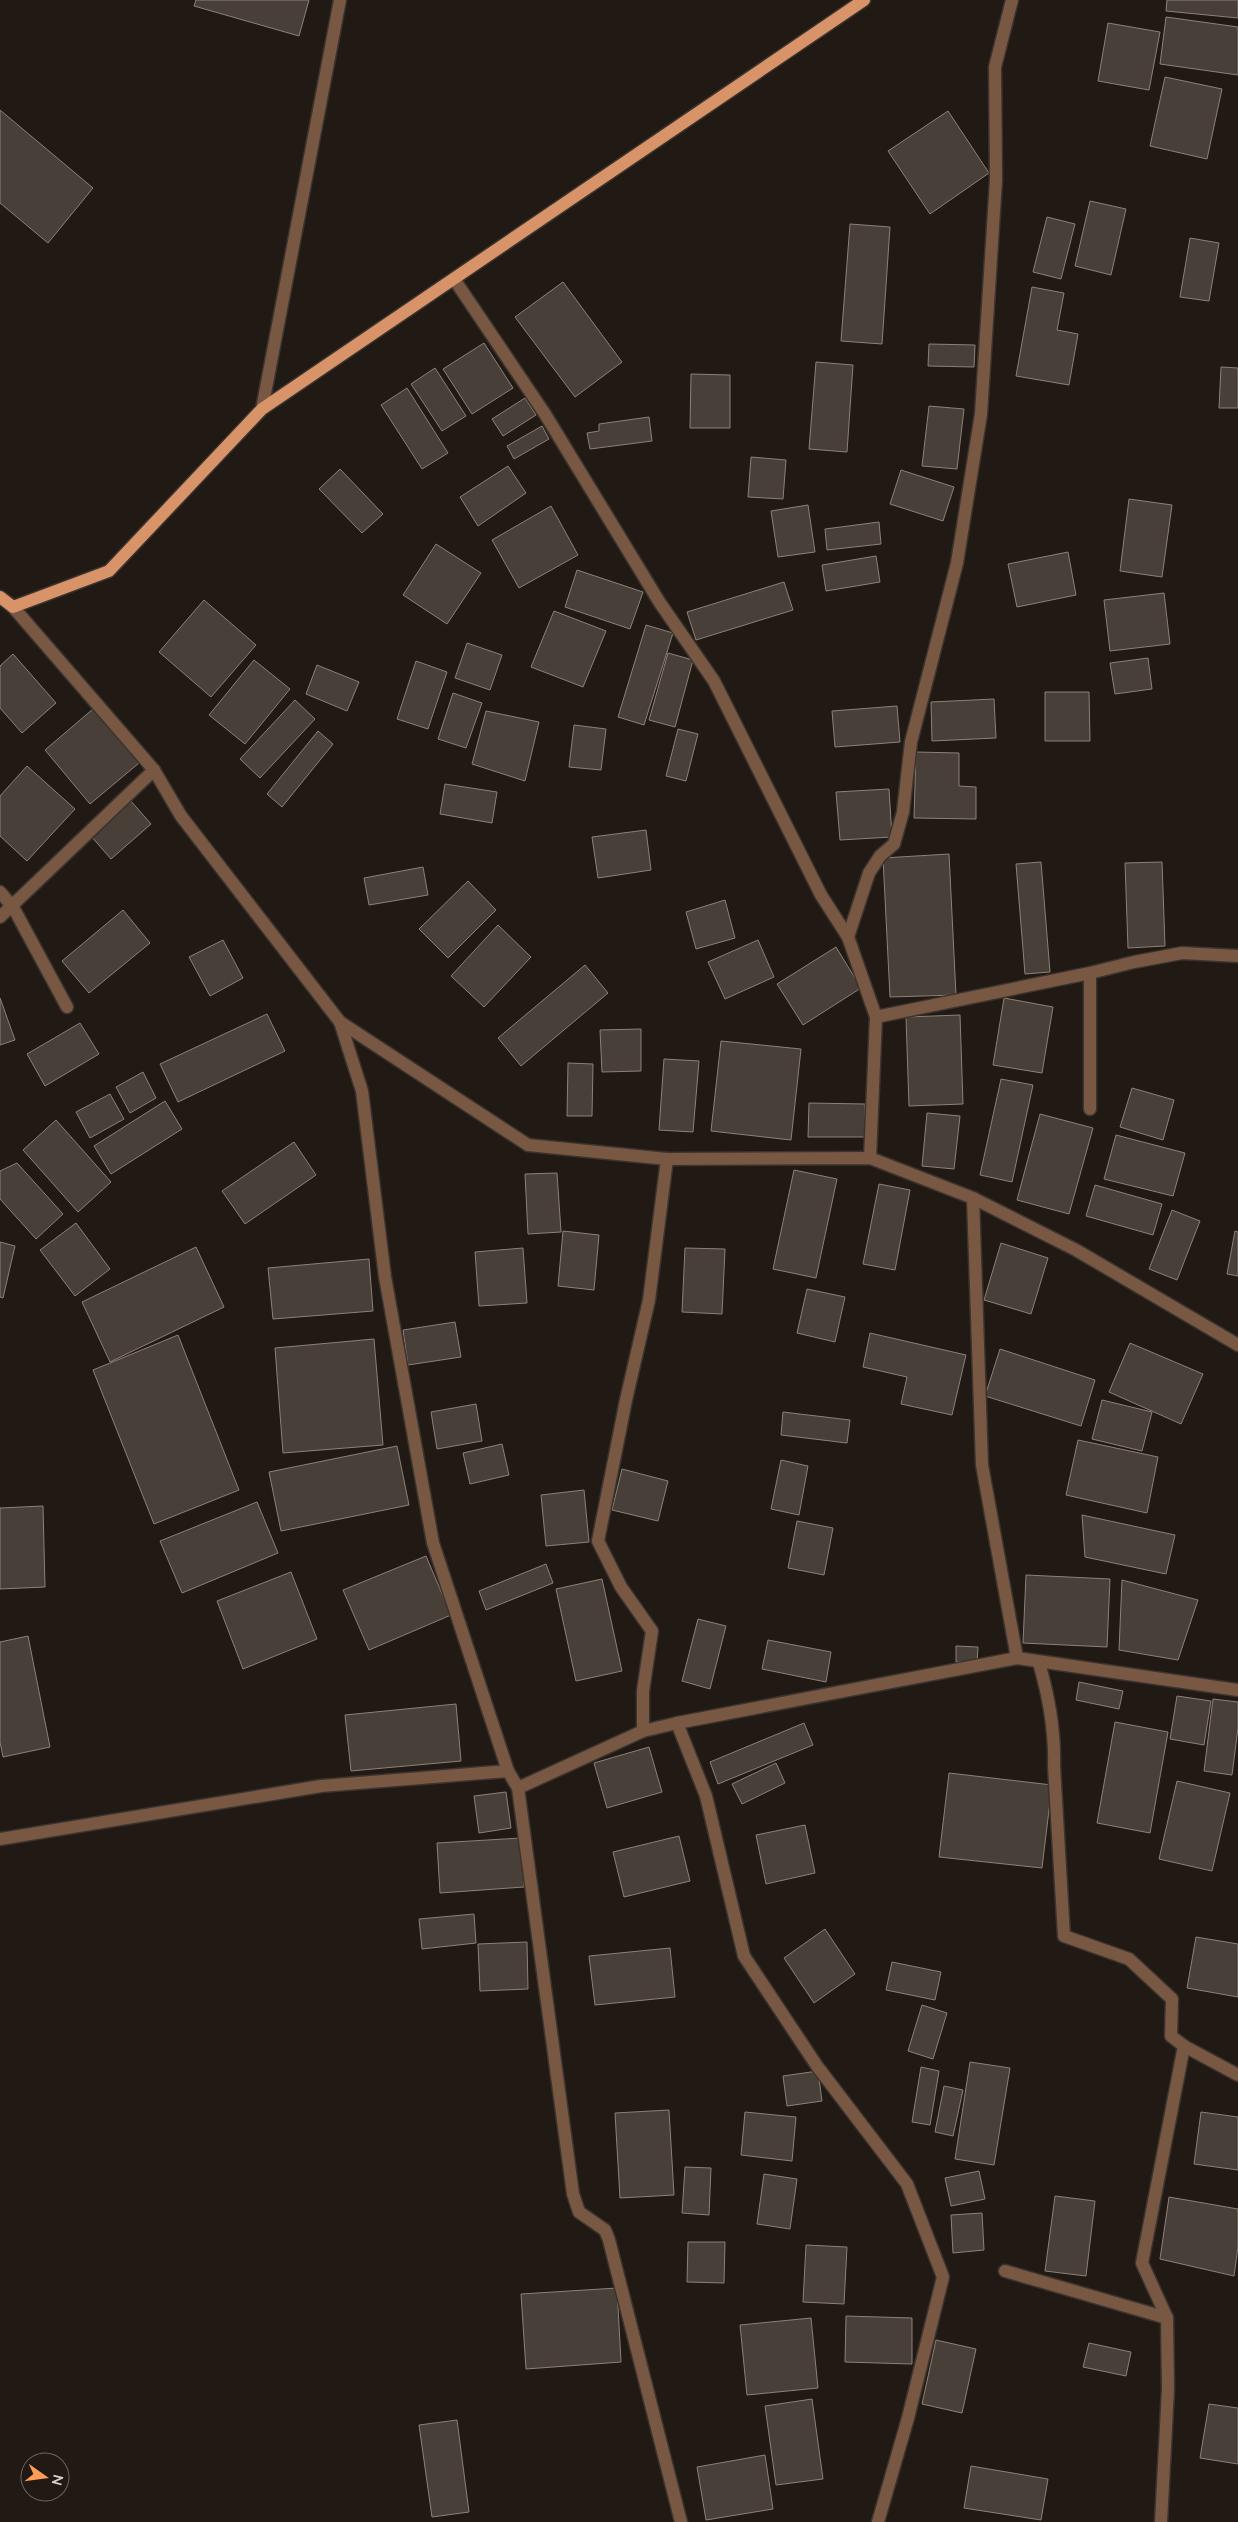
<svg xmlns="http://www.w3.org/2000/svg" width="1238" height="2522" font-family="'Nunito Sans',sans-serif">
  <rect width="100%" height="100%" fill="#211913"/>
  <g fill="#493f39" stroke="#8c817a">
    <polygon points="196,0 309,0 299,36 194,6"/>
    <polygon points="1167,0 1238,0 1238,18 1166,11"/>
    <polygon points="1166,17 1238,27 1238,75 1160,64"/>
    <polygon points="1108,23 1160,32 1149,90 1098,81"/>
    <polygon points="1165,77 1222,89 1207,159 1150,146"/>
    <polygon points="0,110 93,188 48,243 0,203"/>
    <polygon points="948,111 989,173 930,214 888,151"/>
    <polygon points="1090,201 1126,209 1111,275 1075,266"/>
    <polygon points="1047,217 1075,224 1061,279 1033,272"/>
    <polygon points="850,224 890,227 882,344 841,341"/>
    <polygon points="1190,238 1219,243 1209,301 1180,297"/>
    <polygon points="563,282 622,362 575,397 515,317"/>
    <polygon points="1032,287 1064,293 1057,330 1078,334 1069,385 1016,376"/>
    <polygon points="484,343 513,388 472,414 443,369"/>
    <polygon points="929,344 975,345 974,367 928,366"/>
    <polygon points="816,362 853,365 847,452 809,449"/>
    <polygon points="1221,367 1238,368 1238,408 1219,408"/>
    <polygon points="435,368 466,416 442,431 411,384"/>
    <polygon points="691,374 730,375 730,428 690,428"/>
    <polygon points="407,388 448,453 422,469 381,405"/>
    <polygon points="525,398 536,415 503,436 492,419"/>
    <polygon points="929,406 964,409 957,469 922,466"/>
    <polygon points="649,417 652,441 590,449 587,433 599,431 599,424"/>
    <polygon points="542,426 549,439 514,459 507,446"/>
    <polygon points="751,457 786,460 783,499 748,497"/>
    <polygon points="508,466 526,493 478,526 460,497"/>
    <polygon points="340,469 383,514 362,533 319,489"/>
    <polygon points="901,470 954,487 943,521 890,504"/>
    <polygon points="1129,499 1172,505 1162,577 1120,571"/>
    <polygon points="808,505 815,552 778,557 771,511"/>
    <polygon points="551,506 578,555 519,588 492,540"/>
    <polygon points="879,522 881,544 827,550 825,529"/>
    <polygon points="436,544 481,573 447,624 403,595"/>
    <polygon points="1068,552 1076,595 1017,607 1008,564"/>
    <polygon points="876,556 880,582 826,591 822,565"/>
    <polygon points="577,570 643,592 630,629 565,607"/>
    <polygon points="784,582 793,610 696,640 687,612"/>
    <polygon points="1164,593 1170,644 1110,651 1104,600"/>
    <polygon points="204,600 256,645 211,697 159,652"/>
    <polygon points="554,611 606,631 583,687 531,667"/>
    <polygon points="646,625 673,633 644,725 618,717"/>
    <polygon points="467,643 502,655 490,690 455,678"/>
    <polygon points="668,653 693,660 675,727 649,720"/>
    <polygon points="13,654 56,703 22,733 0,708 0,666"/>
    <polygon points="1148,658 1152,689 1115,694 1110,663"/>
    <polygon points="254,660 290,689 245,744 209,715"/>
    <polygon points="416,661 447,672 428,729 397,719"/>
    <polygon points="317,665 359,682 347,711 306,694"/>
    <polygon points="1045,692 1089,692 1090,741 1045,741"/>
    <polygon points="453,693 482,703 466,748 438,739"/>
    <polygon points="994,699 996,738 932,741 931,702"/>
    <polygon points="295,700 315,719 260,778 240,759"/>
    <polygon points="897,706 900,742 835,747 832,711"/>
    <polygon points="93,709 139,763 90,804 45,750"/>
    <polygon points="486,711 539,722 525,781 472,764"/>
    <polygon points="574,725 606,729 601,770 569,767"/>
    <polygon points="678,729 698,734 686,781 666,776"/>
    <polygon points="318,731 333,744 282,807 267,794"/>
    <polygon points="916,752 959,753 959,786 976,787 976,819 914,818"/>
    <polygon points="27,766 75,809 27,861 0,836 0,796"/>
    <polygon points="445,784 497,792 492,823 440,814"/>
    <polygon points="889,789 892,837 840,840 836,792"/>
    <polygon points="130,800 151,824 111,859 90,835"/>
    <polygon points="646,830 651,870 598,878 592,837"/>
    <polygon points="949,854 956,995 890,997 883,858"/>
    <polygon points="1041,862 1050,972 1025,974 1016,864"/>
    <polygon points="1162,862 1165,946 1128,948 1125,863"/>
    <polygon points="423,867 428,895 369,905 364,878"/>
    <polygon points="468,881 496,910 448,958 419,929"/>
    <polygon points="725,900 735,938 696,949 686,912"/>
    <polygon points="123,910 150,943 89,993 62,961"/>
    <polygon points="498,925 531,957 484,1007 451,976"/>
    <polygon points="223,940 243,978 210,996 189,957"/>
    <polygon points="758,940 774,977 725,999 708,962"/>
    <polygon points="836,947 861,988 803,1025 777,984"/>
    <polygon points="585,965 608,993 521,1066 498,1038"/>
    <polygon points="0,998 15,1040 0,1045"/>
    <polygon points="1004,998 1053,1007 1042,1073 993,1065"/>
    <polygon points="267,1014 285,1051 178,1102 160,1064"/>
    <polygon points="960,1015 963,1104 909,1106 906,1017"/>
    <polygon points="80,1023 99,1054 45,1086 27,1054"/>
    <polygon points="641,1029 641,1071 602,1072 600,1030"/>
    <polygon points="721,1041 801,1049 791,1140 711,1131"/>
    <polygon points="664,1059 699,1061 693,1132 659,1130"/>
    <polygon points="568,1063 593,1064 592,1116 567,1116"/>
    <polygon points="143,1072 156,1098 130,1113 116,1087"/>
    <polygon points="1001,1079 1033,1085 1012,1182 980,1175"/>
    <polygon points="1132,1088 1174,1100 1163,1140 1120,1127"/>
    <polygon points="110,1094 124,1119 90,1138 76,1112"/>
    <polygon points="165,1101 182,1129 111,1174 94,1146"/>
    <polygon points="809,1103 865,1104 865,1137 808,1137"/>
    <polygon points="927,1113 960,1116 954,1169 922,1166"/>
    <polygon points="1040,1114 1093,1128 1069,1214 1017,1200"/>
    <polygon points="56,1120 111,1182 78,1212 23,1150"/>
    <polygon points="1116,1135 1185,1153 1173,1196 1104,1179"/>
    <polygon points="294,1142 316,1175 245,1224 222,1191"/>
    <polygon points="17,1163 63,1214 36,1239 0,1199 0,1171"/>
    <polygon points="794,1170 837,1179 816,1278 773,1269"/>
    <polygon points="557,1173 561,1232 528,1234 525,1174"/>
    <polygon points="879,1184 910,1190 895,1270 863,1264"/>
    <polygon points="1095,1185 1162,1204 1153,1235 1086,1216"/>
    <polygon points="1172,1210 1200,1221 1177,1280 1149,1269"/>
    <polygon points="76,1223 110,1269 75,1296 40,1250"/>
    <polygon points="563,1231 599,1235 594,1290 558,1286"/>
    <polygon points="1235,1231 1238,1232 1238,1276 1227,1274"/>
    <polygon points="0,1242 15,1246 3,1298 0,1297"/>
    <polygon points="1001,1243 1048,1258 1031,1314 984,1300"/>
    <polygon points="196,1247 224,1307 110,1362 82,1302"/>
    <polygon points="523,1248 527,1303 479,1306 475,1252"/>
    <polygon points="685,1248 725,1249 722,1314 682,1312"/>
    <polygon points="369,1259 373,1311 273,1319 268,1268"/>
    <polygon points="807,1289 845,1297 835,1342 797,1333"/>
    <polygon points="455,1322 461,1357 408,1365 403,1330"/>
    <polygon points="870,1333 966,1355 952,1415 901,1404 907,1377 863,1367"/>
    <polygon points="178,1335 239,1490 154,1524 93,1370"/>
    <polygon points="374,1339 383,1445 283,1453 275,1348"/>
    <polygon points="1130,1343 1203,1374 1181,1424 1109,1392"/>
    <polygon points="1000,1349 1095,1380 1081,1426 985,1396"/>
    <polygon points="1102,1400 1152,1412 1142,1451 1092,1439"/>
    <polygon points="476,1404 482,1441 437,1449 431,1412"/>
    <polygon points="783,1412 850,1420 847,1443 781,1435"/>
    <polygon points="1078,1440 1158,1457 1147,1513 1066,1495"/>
    <polygon points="502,1444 509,1475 470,1484 463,1453"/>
    <polygon points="397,1446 409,1505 281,1531 269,1472"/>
    <polygon points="781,1460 808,1466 799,1515 771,1509"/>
    <polygon points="622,1469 668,1481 658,1521 612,1510"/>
    <polygon points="584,1490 589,1542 546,1546 541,1495"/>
    <polygon points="257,1502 278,1553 182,1593 160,1541"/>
    <polygon points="43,1506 45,1587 0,1589 0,1508"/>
    <polygon points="1082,1515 1175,1535 1166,1574 1085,1557"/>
    <polygon points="797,1521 833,1528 824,1575 788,1568"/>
    <polygon points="426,1556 451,1615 369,1650 343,1590"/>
    <polygon points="546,1564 553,1583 486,1610 479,1591"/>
    <polygon points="291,1572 317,1639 243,1669 217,1601"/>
    <polygon points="1026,1575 1110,1579 1107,1647 1023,1643"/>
    <polygon points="602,1579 622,1671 576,1681 556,1589"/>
    <polygon points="1122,1580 1198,1600 1178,1660 1119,1650"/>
    <polygon points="698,1619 726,1626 710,1689 682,1681"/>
    <polygon points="28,1636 50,1747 3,1757 0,1742 0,1642"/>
    <polygon points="768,1640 831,1652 826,1682 762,1669"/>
    <polygon points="956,1646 978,1647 977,1663 956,1662"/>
    <polygon points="1079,1682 1123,1691 1119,1709 1076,1700"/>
    <polygon points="1177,1696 1211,1701 1204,1745 1170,1739"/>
    <polygon points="1213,1699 1238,1702 1238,1728 1232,1775 1204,1771"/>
    <polygon points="456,1704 461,1761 351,1771 345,1715"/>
    <polygon points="1115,1722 1168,1732 1150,1833 1097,1823"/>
    <polygon points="804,1723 813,1745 718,1784 710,1762"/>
    <polygon points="649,1747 662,1792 607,1808 594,1763"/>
    <polygon points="776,1763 785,1783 742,1804 732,1784"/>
    <polygon points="949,1773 1052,1785 1042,1868 939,1857"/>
    <polygon points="1177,1781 1230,1793 1212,1871 1159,1859"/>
    <polygon points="506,1792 511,1828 479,1833 474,1796"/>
    <polygon points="805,1825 815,1873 766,1884 756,1835"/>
    <polygon points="679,1836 690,1881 624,1897 613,1852"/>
    <polygon points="521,1838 524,1887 440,1893 437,1843"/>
    <polygon points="474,1914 476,1943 422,1949 419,1919"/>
    <polygon points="825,1929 855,1974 814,2003 784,1958"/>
    <polygon points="1196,1937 1238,1944 1238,1997 1187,1988"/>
    <polygon points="527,1942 528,1989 480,1991 478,1944"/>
    <polygon points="670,1948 675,1997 595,2005 589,1956"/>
    <polygon points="892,1962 941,1972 935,2000 886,1990"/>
    <polygon points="922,2005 947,2013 933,2059 908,2051"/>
    <polygon points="970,2062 1010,2068 994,2165 955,2159"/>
    <polygon points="921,2067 939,2071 930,2125 912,2122"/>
    <polygon points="818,2071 822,2101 787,2106 783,2076"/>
    <polygon points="944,2086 963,2090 953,2136 935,2132"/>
    <polygon points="669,2110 674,2195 620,2198 615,2113"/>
    <polygon points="745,2112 796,2117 792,2161 741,2155"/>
    <polygon points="1201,2112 1238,2117 1238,2170 1194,2164"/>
    <polygon points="685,2167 711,2168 709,2215 682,2213"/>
    <polygon points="979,2171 985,2199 951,2206 945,2178"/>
    <polygon points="764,2174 797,2179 790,2229 757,2224"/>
    <polygon points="1055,2196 1095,2201 1086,2276 1045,2271"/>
    <polygon points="1169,2197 1238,2209 1238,2247 1234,2276 1160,2259"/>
    <polygon points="982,2213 984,2250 953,2253 951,2215"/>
    <polygon points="688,2242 725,2242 724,2283 687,2282"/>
    <polygon points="806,2245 847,2247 844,2304 803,2302"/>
    <polygon points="617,2288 621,2362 526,2369 521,2294"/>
    <polygon points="846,2316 912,2318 912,2364 845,2362"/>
    <polygon points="811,2318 818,2388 747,2395 740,2325"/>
    <polygon points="936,2340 976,2349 962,2413 922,2404"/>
    <polygon points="1089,2343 1131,2352 1126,2376 1083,2367"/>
    <polygon points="812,2399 823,2479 776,2485 765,2406"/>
    <polygon points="1209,2404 1238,2408 1238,2464 1200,2458"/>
    <polygon points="457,2420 469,2512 432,2517 419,2425"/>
    <polygon points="765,2455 773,2509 706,2520 697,2467"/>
    <polygon points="971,2466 1048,2479 1041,2520 964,2508"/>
  </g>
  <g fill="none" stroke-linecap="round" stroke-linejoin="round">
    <defs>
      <g id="minor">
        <polyline points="454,279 545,414 660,603 714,681 821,895 848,937 876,1017 1090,973"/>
        <polyline points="262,409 340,0"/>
        <polyline points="13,607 154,770 181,816 340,1022 362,1091 385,1277 433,1543 508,1771 518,1788 643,1731 677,1723 706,1796 744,1956 817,2066 907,2184 943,2277 908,2418 878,2522"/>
        <polyline points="0,892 13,907 67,1007"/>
        <polyline points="0,917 154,770"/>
        <polyline points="848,937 869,873 880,856 894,844 903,812 911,742 957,563 981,414 996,180 995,67 1012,0"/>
        <polyline points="340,1022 528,1145 667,1159 870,1158 973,1198 1076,1250 1238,1345"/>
        <polyline points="1090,1109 1090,973 1134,962 1182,953 1238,956"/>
        <polyline points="870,1158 876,1017"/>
        <polyline points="973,1198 982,1465 1017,1658 1238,1690"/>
        <path d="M1039,1663c10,34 16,68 15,103l10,170 65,23 43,40 -1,37 13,10 54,29"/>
        <polyline points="677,1723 1017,1658"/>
        <polyline points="643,1731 643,1691 652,1631 621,1587 598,1541 626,1400 649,1300 667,1159"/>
        <polyline points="518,1788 573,2194 579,2212 605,2230 609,2240 681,2522"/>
        <polyline points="0,1839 321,1786 508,1771"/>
        <polyline points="1005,2271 1167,2318"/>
        <polyline points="1161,2522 1168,2389 1167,2318 1142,2263 1184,2046"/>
      </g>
      <polyline id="major" points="0,597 13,607 109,571 262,409 864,0"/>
    </defs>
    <use href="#minor" stroke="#3b332e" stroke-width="15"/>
    <use href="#major" stroke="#3b332e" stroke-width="15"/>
    <use href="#minor" stroke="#785743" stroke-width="12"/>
    <use href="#major" stroke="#d89468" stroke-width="12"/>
  </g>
  <g transform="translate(45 2477) rotate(104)"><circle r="24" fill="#211913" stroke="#6b645f"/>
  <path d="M0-4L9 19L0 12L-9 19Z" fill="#fe9c58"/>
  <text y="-8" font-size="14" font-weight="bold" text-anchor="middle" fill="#dbd5d1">N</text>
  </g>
</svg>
